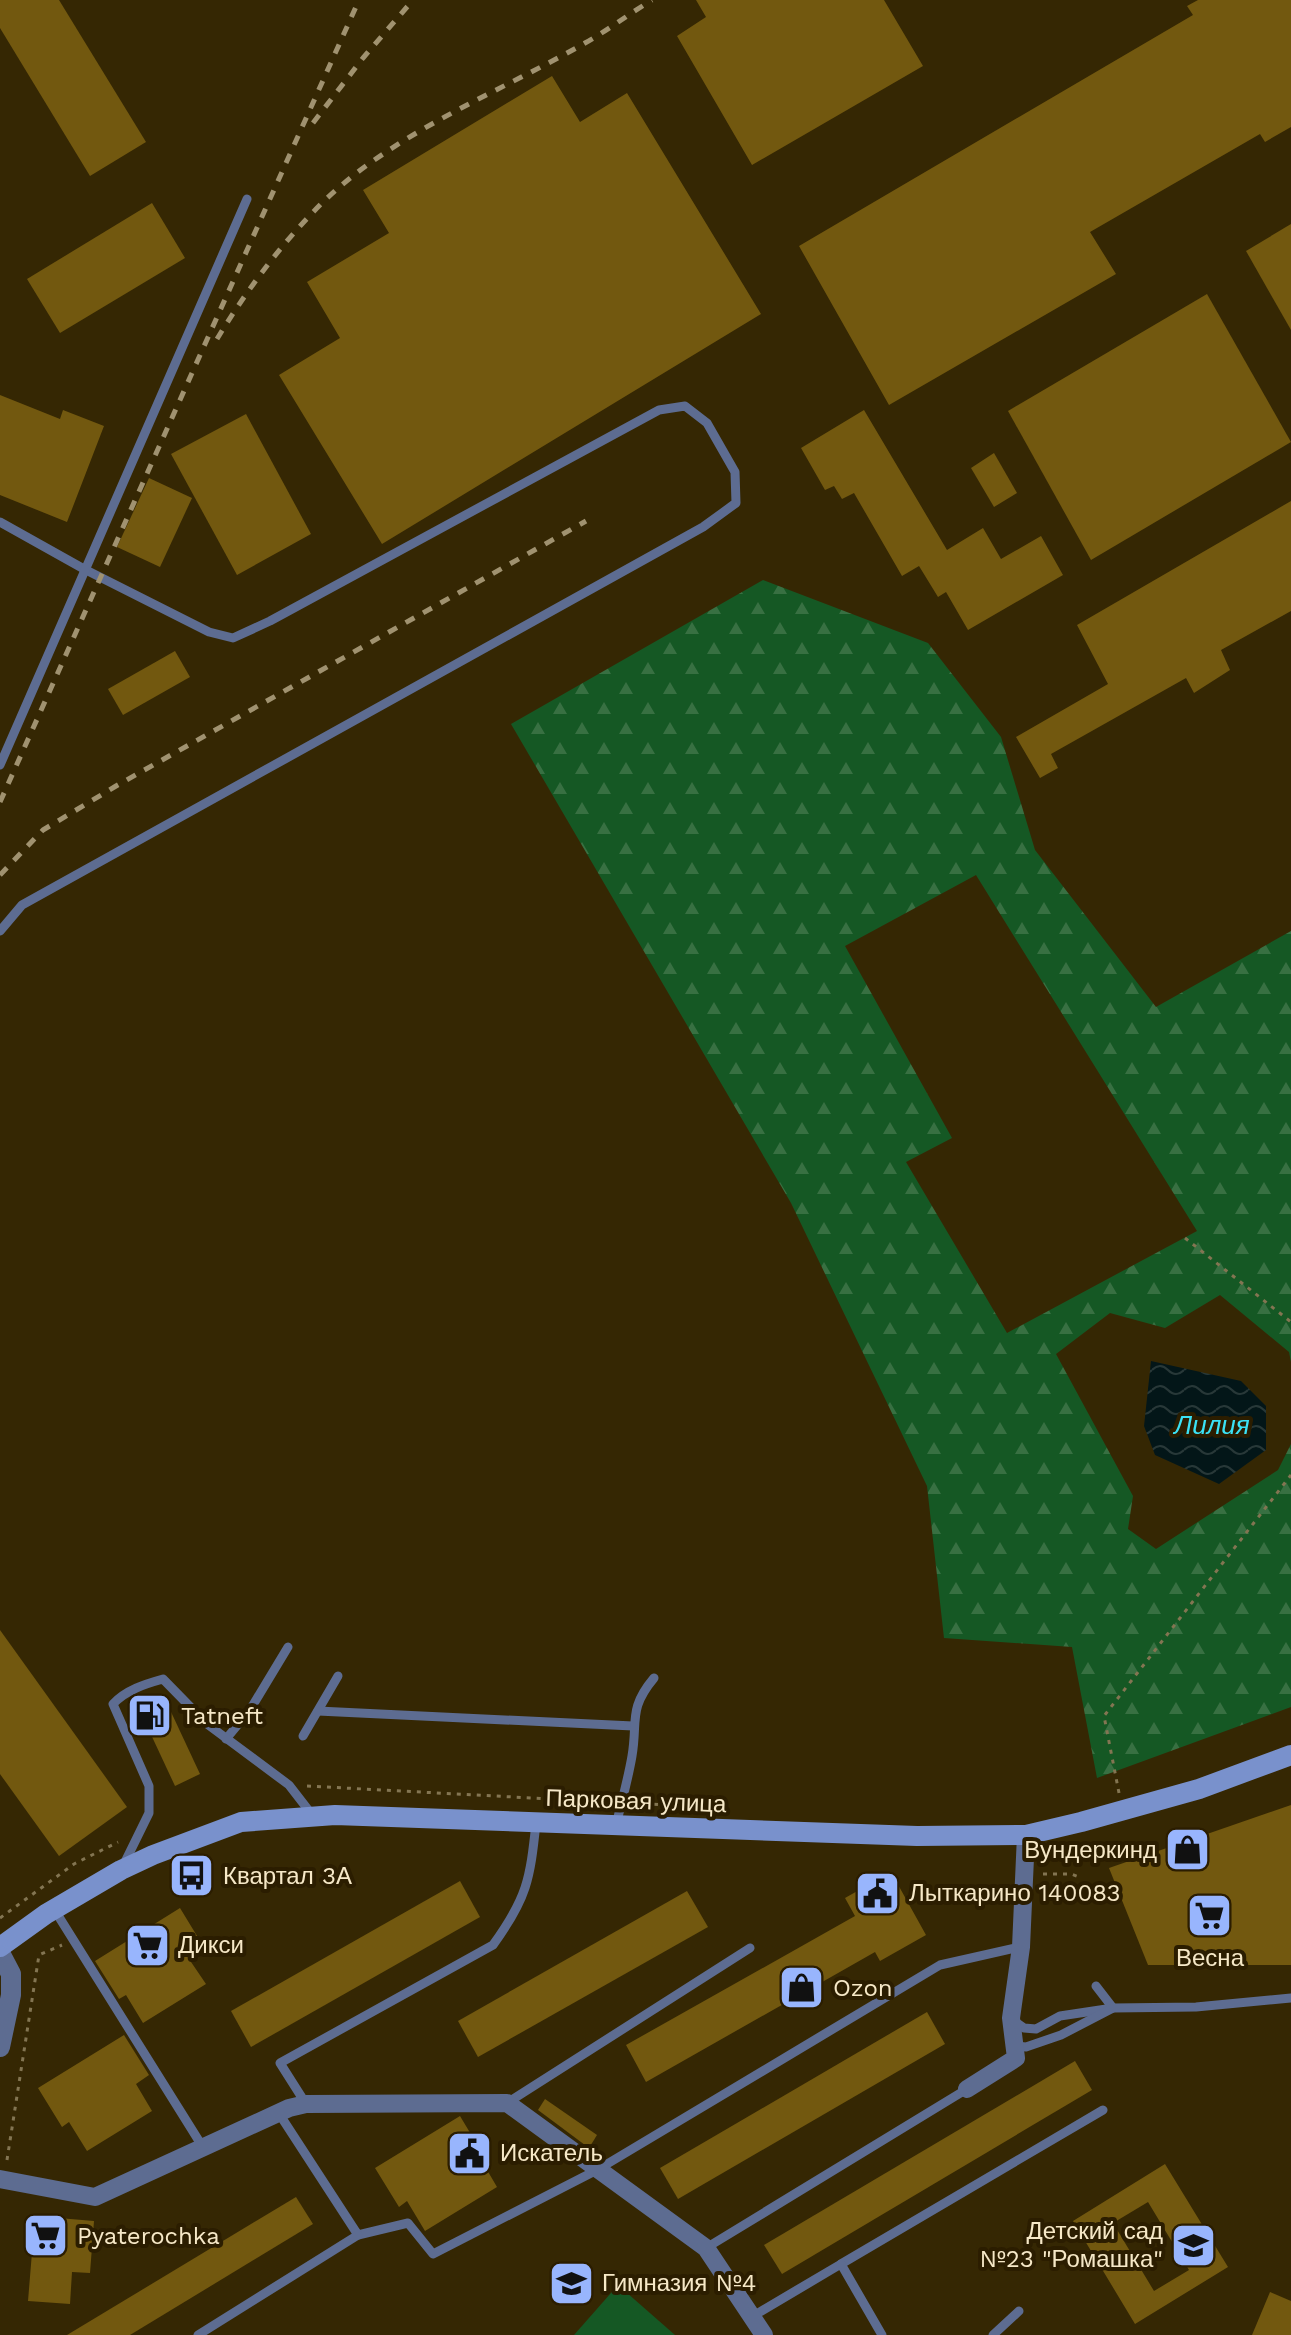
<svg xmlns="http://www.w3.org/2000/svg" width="1291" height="2335" font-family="'Work Sans',sans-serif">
  <defs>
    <pattern id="forest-firs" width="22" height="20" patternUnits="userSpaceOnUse" patternTransform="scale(2)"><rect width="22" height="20" fill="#155824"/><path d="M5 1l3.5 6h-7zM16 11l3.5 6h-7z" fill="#387042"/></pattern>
    <pattern id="water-waves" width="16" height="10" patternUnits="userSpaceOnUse" patternTransform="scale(2)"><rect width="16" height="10" fill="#031618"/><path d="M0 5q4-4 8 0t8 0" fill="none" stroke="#283838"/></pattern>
  </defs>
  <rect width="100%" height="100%" fill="#352703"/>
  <path fill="url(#forest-firs)" fill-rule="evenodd" d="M763,580l165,63 73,94 34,113 121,157 135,-76v431l-2,-10 -69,-57 -55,33 -55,-15 -54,41 77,142 -5,33 28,20 122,-79 13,-26v263l-194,71 -25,-131 -128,-9 -17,-152 -136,-283 -280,-479zM976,875l221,356 -190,102 -101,-171 46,-24 -107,-192z"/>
  <polygon fill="#155824" points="618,2285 675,2335 574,2335"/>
  <polygon fill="url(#water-waves)" points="1151,1361 1241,1381 1266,1406 1266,1450 1219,1484 1155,1455 1144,1426"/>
  <g fill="#72580f" fill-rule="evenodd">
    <polygon points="0,0 59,0 146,142 90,176 0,28"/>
    <polygon points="696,0 884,0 923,66 752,165 677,36 706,17"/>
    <polygon points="1198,0 1291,0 1291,127 1265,142 1260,134 1090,232 1116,274 889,405 799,246 1193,15 1187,6"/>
    <polygon points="552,76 580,122 627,93 761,314 382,544 279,375 340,338 307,282 389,233 363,190"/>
    <polygon points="152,203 185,258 60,333 27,279"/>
    <polygon points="1291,224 1291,330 1246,251"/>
    <polygon points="1207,294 1291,442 1091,560 1008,411"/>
    <polygon points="0,395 60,419 63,410 104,426 67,522 0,495"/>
    <polygon points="864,410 947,550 983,528 1001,559 1041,536 1063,575 968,630 946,592 938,597 919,566 902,576 854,493 842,499 834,486 825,490 801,448"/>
    <polygon points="246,414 311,534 237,575 171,454"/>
    <polygon points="994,453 1017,493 994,507 971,468"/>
    <polygon points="149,478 192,498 160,567 117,547"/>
    <polygon points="1291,501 1291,611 1221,650 1230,670 1194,693 1186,678 1051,754 1058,768 1040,778 1016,737 1108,684 1077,625"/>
    <polygon points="175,651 190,677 123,715 108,689"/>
    <polygon points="0,1630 127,1807 59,1856 0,1774"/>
    <polygon points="165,1699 200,1774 175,1786 140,1711"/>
    <polygon points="1291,1805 1291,1965 1148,1965 1109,1868"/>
    <polygon points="891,1872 926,1935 880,1961 875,1952 646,2082 626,2045 855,1916 845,1898"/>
    <polygon points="460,1881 480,1917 251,2047 231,2011"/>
    <polygon points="687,1891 708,1927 478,2057 458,2021"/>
    <polygon points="180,1908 205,1949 189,1959 206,1984 143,2023 126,1995 119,1999 95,1961"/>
    <polygon points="927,2012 945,2044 678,2199 660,2168"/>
    <polygon points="124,2035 149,2075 136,2084 152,2111 87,2151 69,2122 62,2127 38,2088"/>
    <polygon points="1075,2061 1092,2090 782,2274 764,2245"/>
    <polygon points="545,2099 597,2135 589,2148 538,2110"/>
    <polygon points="460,2116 484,2156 480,2158 497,2187 425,2231 407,2201 399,2207 375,2168"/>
    <path d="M1165,2164l63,103 -93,57 -62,-103zM1148,2202l41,68 -35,21 -41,-68z"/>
    <polygon points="296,2197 313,2224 130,2335 67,2335"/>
    <polygon points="35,2216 94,2221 90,2273 72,2272 70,2304 28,2301"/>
    <polygon points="1270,2292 1291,2301 1291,2335 1252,2335"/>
  </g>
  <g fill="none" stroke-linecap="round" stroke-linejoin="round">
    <g stroke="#837552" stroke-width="3" stroke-dasharray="4 6" stroke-linecap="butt">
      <polyline points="1185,1238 1291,1322"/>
      <polyline points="307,1786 607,1802"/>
      <polyline points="1119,1793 1104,1716 1291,1475"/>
      <polyline points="634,1803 718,1808"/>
      <polyline points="1043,1874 1071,1874 1079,1877"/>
      <polyline points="0,1918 74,1864 118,1842"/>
      <polyline points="7,2160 39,1955 62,1945"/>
    </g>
    <g stroke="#5d6c91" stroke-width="9">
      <polyline points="0,522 84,569 209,632 233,638 270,621 659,410 685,406 707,423 735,472 736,503 703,527 22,905 0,931"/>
      <polyline points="0,765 247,199"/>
      <polyline points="318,1711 633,1726"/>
      <polyline points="303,1736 338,1676"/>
      <polyline points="226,1739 250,1710 288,1647"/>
      <path d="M616,1826c5,-23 12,-46 16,-70 6,-35 -4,-47 22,-78"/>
      <path d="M123,1866l26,-53v-27l-36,-82c13,-14 32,-20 50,-25l44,45 82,61 24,31"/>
      <polyline points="54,1909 204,2149"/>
      <polyline points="1014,2021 1024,2028 1036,2029 1060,2016 1113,2008 1096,1986"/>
      <polyline points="1016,2046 1026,2047 1061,2035 1113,2008 1196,2007 1291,1998"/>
      <polyline points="507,2103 750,1948"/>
      <path d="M306,2104l-26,-41 213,-118c34,-47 37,-65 43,-122"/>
      <polyline points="278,2112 358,2235 408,2223 433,2254 597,2170 940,1965 1020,1947"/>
      <polyline points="706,2248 967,2089"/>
      <polyline points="841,2264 1103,2110"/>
      <polyline points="753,2316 841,2264 882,2335"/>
      <polyline points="198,2335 358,2235"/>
      <polyline points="993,2335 1019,2311"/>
    </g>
    <g stroke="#5d6c91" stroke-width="18">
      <polyline points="967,2089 1016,2058 1011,2018 1021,1947 1026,1835"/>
      <polyline points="0,2179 95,2197 289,2108 306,2104 507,2103 706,2248 764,2335"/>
    </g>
    <polyline stroke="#5d6c91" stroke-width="20" points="0,1953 11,1974 11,1995 0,2047"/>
    <polyline stroke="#7991cc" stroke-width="20" points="0,1947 46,1914 121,1870 153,1855 241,1822 335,1815 917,1836 1026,1835 1081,1822 1199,1789 1291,1755"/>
    <g stroke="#a09270" stroke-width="5" stroke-dasharray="10 10" stroke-linecap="butt">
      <polyline points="313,123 363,58 413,0"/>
      <path d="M217,339c29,-48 64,-95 104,-135 73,-72 177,-111 264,-161 23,-13 44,-29 67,-43"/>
      <polyline points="0,802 359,0"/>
      <polyline points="0,875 43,830 116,786 586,521"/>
    </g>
  </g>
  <defs>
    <symbol id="fuel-square" viewBox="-11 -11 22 22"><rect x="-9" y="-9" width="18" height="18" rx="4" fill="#98b5fd" stroke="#2b1d00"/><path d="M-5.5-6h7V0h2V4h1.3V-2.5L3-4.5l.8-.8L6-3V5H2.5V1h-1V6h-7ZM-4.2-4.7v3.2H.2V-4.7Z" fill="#111"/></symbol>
    <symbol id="shop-square" viewBox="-11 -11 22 22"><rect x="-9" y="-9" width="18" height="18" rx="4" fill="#98b5fd" stroke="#2b1d00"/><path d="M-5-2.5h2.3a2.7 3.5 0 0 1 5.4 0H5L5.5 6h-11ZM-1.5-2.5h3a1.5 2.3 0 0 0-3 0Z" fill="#111"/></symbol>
    <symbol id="bus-square" viewBox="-11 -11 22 22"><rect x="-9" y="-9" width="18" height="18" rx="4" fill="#98b5fd" stroke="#2b1d00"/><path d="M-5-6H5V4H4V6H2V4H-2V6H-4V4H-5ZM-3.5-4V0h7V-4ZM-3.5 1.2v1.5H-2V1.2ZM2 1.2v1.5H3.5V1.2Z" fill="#111"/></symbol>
    <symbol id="civic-square" viewBox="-11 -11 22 22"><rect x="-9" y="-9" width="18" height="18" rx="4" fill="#98b5fd" stroke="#2b1d00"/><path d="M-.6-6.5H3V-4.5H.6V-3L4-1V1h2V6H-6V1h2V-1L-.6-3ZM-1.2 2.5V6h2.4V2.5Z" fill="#111"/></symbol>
    <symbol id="supermarket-square" viewBox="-11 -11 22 22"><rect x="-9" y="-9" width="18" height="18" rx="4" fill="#98b5fd" stroke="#2b1d00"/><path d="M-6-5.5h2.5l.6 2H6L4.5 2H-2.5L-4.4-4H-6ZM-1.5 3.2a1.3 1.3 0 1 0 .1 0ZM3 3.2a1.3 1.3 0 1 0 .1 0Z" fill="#111"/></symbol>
    <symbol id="school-square" viewBox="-11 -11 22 22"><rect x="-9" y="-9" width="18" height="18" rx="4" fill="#98b5fd" stroke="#2b1d00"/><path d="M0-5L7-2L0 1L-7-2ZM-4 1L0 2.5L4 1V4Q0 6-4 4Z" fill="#111"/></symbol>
  </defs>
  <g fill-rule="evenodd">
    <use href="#fuel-square" x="124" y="1690" width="51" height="51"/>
    <use href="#shop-square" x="1162" y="1824" width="51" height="51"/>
    <use href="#bus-square" x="166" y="1850" width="51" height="51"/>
    <use href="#civic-square" x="852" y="1868" width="51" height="51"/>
    <use href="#supermarket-square" x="1184" y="1890" width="51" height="51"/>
    <use href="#supermarket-square" x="122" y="1920" width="51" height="51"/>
    <use href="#shop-square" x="776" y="1962" width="51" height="51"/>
    <use href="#civic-square" x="444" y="2128" width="51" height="51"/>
    <use href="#supermarket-square" x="20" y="2210" width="51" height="51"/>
    <use href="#school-square" x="1168" y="2220" width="51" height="51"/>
    <use href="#school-square" x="546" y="2258" width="51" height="51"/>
  </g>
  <g text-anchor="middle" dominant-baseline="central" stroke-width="8" stroke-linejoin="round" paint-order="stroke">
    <g font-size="24" fill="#f6e8c7" stroke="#2b1d00" text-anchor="start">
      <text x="181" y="1716">Tatneft</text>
      <text x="1157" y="1850" text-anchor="end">Вундеркинд</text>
      <text x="223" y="1876">Квартал 3А</text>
      <text x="909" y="1893">Лыткарино 140083</text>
      <text x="178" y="1945">Дикси</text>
      <text x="1210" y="1958" text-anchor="middle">Весна</text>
      <text x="833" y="1988">Ozon</text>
      <text x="500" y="2153">Искатель</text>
      <text x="1163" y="2231" text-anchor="end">Детский сад<tspan x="1163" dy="28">№23 "Ромашка"</tspan></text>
      <text x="77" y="2236">Pyaterochka</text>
      <text x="602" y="2283">Гимназия №4</text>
    </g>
    <g font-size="24" fill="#f6e8c7" stroke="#2b1d00">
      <text transform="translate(636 1801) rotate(2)">Парковая улица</text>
    </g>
    <g font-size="26" font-style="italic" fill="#3be2f5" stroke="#2b1d00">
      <text x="1212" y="1425">Лилия</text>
    </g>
  </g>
</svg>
